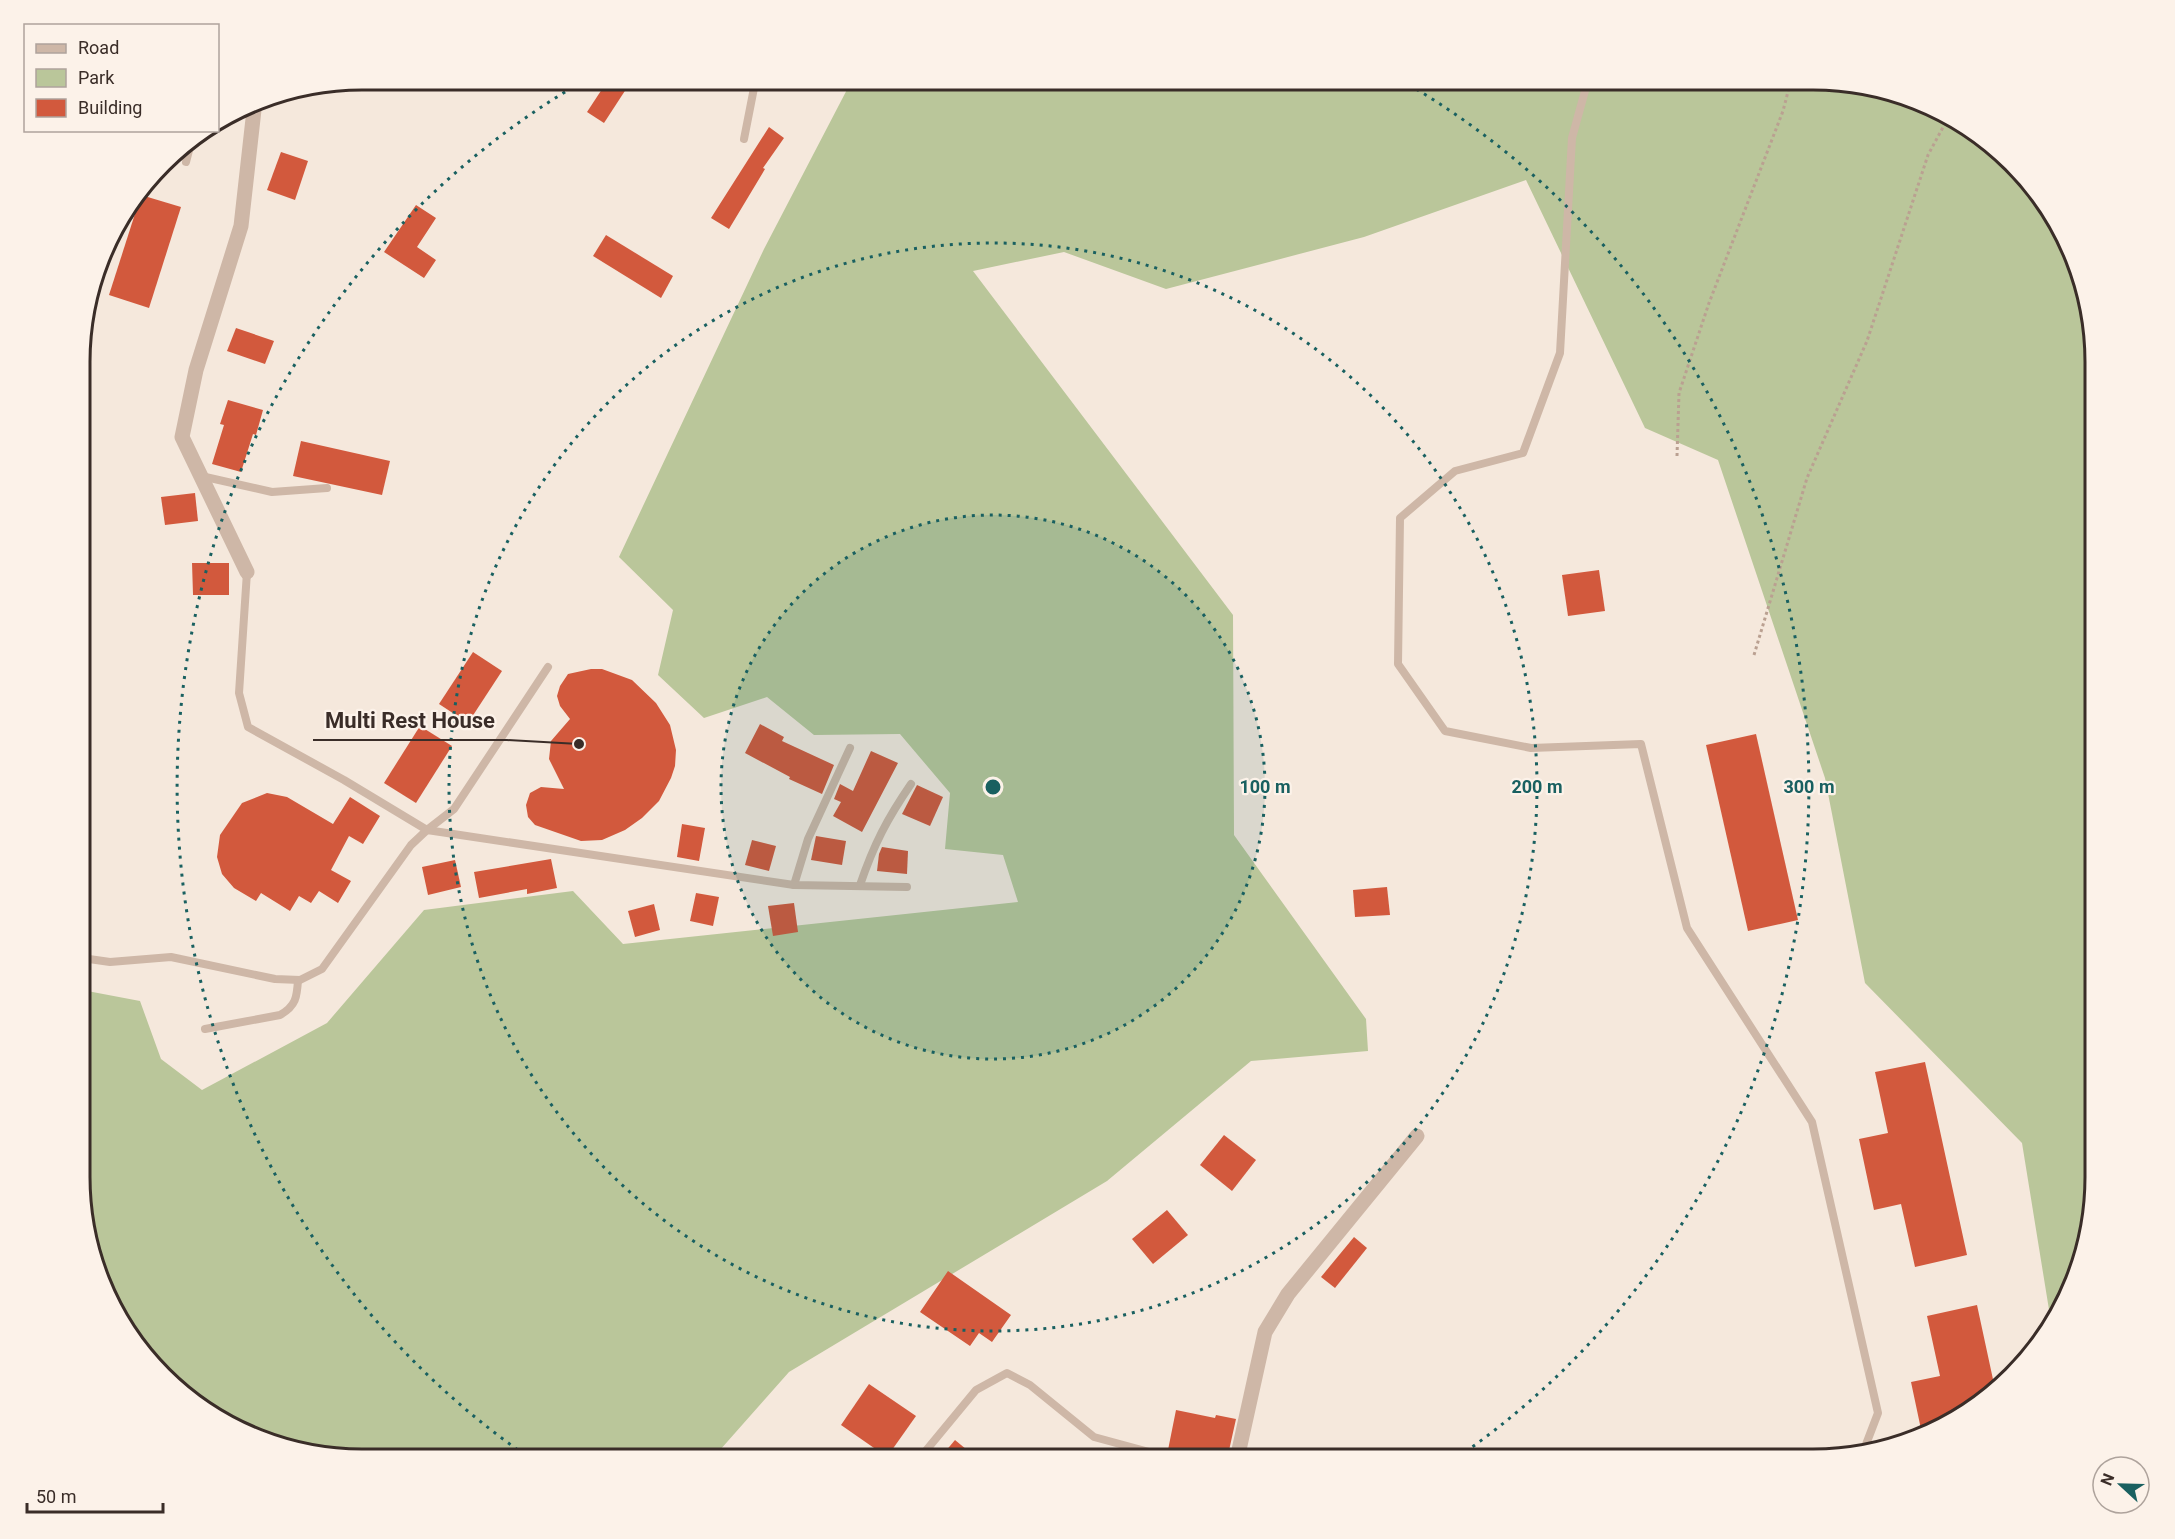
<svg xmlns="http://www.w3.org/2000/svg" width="2175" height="1539" font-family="Roboto,sans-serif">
  <rect width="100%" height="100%" fill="#f5e8dc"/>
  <polygon fill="#bac69a" points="852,80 1831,80 1904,95 1985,138 2058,221 2095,344 2095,1195 2080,1268 2051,1322 2022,1143 1865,983 1825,778 1718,460 1645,428 1526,180 1364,237 1166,289 1064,252 973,271 1233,615 1234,835 1366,1019 1368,1051 1251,1061 1107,1181 789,1372 712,1459 344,1459 271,1444 190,1401 117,1318 82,1214 82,990 140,1001 161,1059 202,1090 327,1023 424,910 573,891 623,944 1018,902 1003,855 945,849 950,793 900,734 814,735 767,697 704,718 658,675 673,610 619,557 764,249"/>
  <g fill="#d2593d">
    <polygon points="608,80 632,80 604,123 587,112"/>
    <polygon points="769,127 784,138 763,168 765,169 729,229 711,218"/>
    <polygon points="281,152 308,161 295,200 267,190"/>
    <polygon points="141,195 181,207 149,308 109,295"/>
    <polygon points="416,205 436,218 417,247 436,260 424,278 384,252"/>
    <polygon points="606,235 673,276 661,298 593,256"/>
    <polygon points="236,328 274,341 265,364 227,351"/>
    <polygon points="228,400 263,410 256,435 253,434 241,472 212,464 224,425 220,424"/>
    <polygon points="301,441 390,461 382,495 293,476"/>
    <polygon points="195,493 198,521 165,525 161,497"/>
    <polygon points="192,563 229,563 229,595 193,595"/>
    <polygon points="1599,570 1605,611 1568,616 1562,575"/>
    <polygon points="473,652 502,671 468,723 439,704"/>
    <polygon points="591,669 602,669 632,680 656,703 670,725 676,750 675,766 671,778 659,801 642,818 625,830 602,840 581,841 535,825 528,817 526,805 530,793 541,787 564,789 549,759 551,741 570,719 560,706 557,696 560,686 568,674"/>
    <polygon points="760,724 784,737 782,741 834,765 822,794 789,779 790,777 745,753"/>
    <polygon points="420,726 452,746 416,803 384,783"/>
    <polygon points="1756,734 1798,920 1748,931 1706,745"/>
    <polygon points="871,751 898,763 862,832 833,816 841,802 834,799 840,784 853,791"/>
    <polygon points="917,785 943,797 930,826 902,814"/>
    <polygon points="267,793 287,797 333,824 350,797 380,816 363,844 349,836 331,870 351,881 338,903 319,891 311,903 299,896 290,911 261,893 256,901 234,888 222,874 217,857 220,835 242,803"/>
    <polygon points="682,824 705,828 699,861 677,857"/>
    <polygon points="816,836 846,841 842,865 811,860"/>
    <polygon points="752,840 776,846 769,871 745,865"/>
    <polygon points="882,847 908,851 907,874 877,871 879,854"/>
    <polygon points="551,859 557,888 527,894 527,889 479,898 474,872"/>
    <polygon points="455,860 461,887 428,895 422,867"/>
    <polygon points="1387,887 1390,915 1355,917 1353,890"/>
    <polygon points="696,893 719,897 713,926 690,921"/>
    <polygon points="794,903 798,932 773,936 768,906"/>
    <polygon points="654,904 660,930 635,937 628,911"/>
    <polygon points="1925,1062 1967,1255 1915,1267 1901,1204 1874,1210 1859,1139 1888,1133 1875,1072"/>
    <polygon points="1224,1135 1256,1160 1232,1191 1200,1165"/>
    <polygon points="1167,1210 1188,1235 1153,1264 1132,1239"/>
    <polygon points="1354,1237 1367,1248 1335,1288 1321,1277"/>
    <polygon points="948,1271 1011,1315 992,1342 979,1333 970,1346 920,1312"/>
    <polygon points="1977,1305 1994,1384 1938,1430 1922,1434 1911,1382 1940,1376 1927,1316"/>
    <polygon points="869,1384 916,1416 887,1457 841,1425"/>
    <polygon points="1176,1410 1215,1418 1216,1415 1236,1419 1228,1455 1191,1448 1190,1459 1181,1459 1179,1454 1168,1450"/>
    <polygon points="955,1440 978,1459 939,1459"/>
  </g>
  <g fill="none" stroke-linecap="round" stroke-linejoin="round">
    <g stroke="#baa091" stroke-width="3" stroke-dasharray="3 3" stroke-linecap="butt">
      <polyline points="1677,456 1679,393 1709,303 1783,111 1791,80"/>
      <polyline points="1754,655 1807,478 1867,341 1928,155 1948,118"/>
    </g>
    <g stroke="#ceb7a7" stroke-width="8">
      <polyline points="1588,80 1572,138 1560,353 1523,453 1455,471 1400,518 1398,664 1445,731 1531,748 1641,744 1687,928 1812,1122 1878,1413 1865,1447"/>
      <polyline points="754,88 763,80"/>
      <polyline points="744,139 754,88 745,80"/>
      <polyline points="186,162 192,139"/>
      <polyline points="201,476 272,492 327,488"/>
      <polyline points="247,572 239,693 248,727 344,780 427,830 454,809 548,667"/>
      <polyline points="794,885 808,839 850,748"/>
      <path d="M860,885c14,-41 27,-66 51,-101"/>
      <polyline points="82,958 110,962 171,957 275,979 300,980 322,969 411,845 427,830 794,885 907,887"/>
      <path d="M205,1029l75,-14c16,-9 17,-18 18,-35"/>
      <polyline points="919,1459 976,1390 1007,1373 1030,1385 1094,1437 1175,1459"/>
    </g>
    <polyline stroke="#ceb7a7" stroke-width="15" points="247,572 182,437 196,370 241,226 255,101"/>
    <polyline stroke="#ceb7a7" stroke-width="15" points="1237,1459 1265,1332 1288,1294 1417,1136"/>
  </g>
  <circle cx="993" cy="787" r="272" fill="#196060" fill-opacity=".12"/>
  <g fill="none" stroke="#196060" stroke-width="3" stroke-dasharray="3 6">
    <circle cx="993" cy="787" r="272"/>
    <circle cx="993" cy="787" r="544"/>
    <path d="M525 1455A816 816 0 0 1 585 80M1401 80A816 816 0 0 1 1461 1455"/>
  </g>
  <path d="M0 0H2175V1539H0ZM362 90H1813A272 272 0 0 1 2085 362V1177A272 272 0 0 1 1813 1449H362A272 272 0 0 1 90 1177V362A272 272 0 0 1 362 90Z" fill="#fcf2e9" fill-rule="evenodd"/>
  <path fill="none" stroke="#3a2d28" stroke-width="3" d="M362 90H1813A272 272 0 0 1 2085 362V1177A272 272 0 0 1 1813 1449H362A272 272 0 0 1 90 1177V362A272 272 0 0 1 362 90Z"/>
  <circle cx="993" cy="787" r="9" fill="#196060" stroke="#fcf2e9" stroke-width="3"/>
  <g font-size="18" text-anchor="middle" font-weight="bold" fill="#196060" stroke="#fcf2e9" stroke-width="4.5" stroke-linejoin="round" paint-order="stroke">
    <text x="1265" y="793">100 m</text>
    <text x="1537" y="793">200 m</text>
    <text x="1809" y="793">300 m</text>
  </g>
  <path fill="none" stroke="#3a2d28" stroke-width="2" d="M579 744L507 740H313"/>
  <circle fill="#3a2d28" stroke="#fcf2e9" stroke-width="2" cx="579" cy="744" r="6"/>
  <g font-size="22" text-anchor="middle" font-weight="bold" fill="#3a2d28" stroke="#fcf2e9" stroke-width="4.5" stroke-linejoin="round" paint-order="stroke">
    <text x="410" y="728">Multi Rest House</text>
  </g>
  <rect x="24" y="24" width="195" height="108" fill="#fcf2e9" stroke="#aea39c" stroke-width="1.5"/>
  <rect x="36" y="44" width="30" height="9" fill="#ceb7a7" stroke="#aea39c" stroke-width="1.5"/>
  <text x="78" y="54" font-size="18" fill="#3a2d28">Road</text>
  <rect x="36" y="69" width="30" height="18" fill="#bac69a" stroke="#aea39c" stroke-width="1.5"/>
  <text x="78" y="84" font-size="18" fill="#3a2d28">Park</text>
  <rect x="36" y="99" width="30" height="18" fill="#d2593d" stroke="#aea39c" stroke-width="1.5"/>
  <text x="78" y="114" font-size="18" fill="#3a2d28">Building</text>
  <g transform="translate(2121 1485) rotate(292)"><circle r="28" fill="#fcf2e9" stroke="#aea39c" stroke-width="1.5"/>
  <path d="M0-4.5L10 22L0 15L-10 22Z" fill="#196060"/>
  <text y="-9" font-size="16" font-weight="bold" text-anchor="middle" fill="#3a2d28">N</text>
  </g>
  <path d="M27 1503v9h136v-9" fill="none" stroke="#3a2d28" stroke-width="3"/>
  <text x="36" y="1503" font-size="18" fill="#3a2d28" stroke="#fcf2e9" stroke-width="4.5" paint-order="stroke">50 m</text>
</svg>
